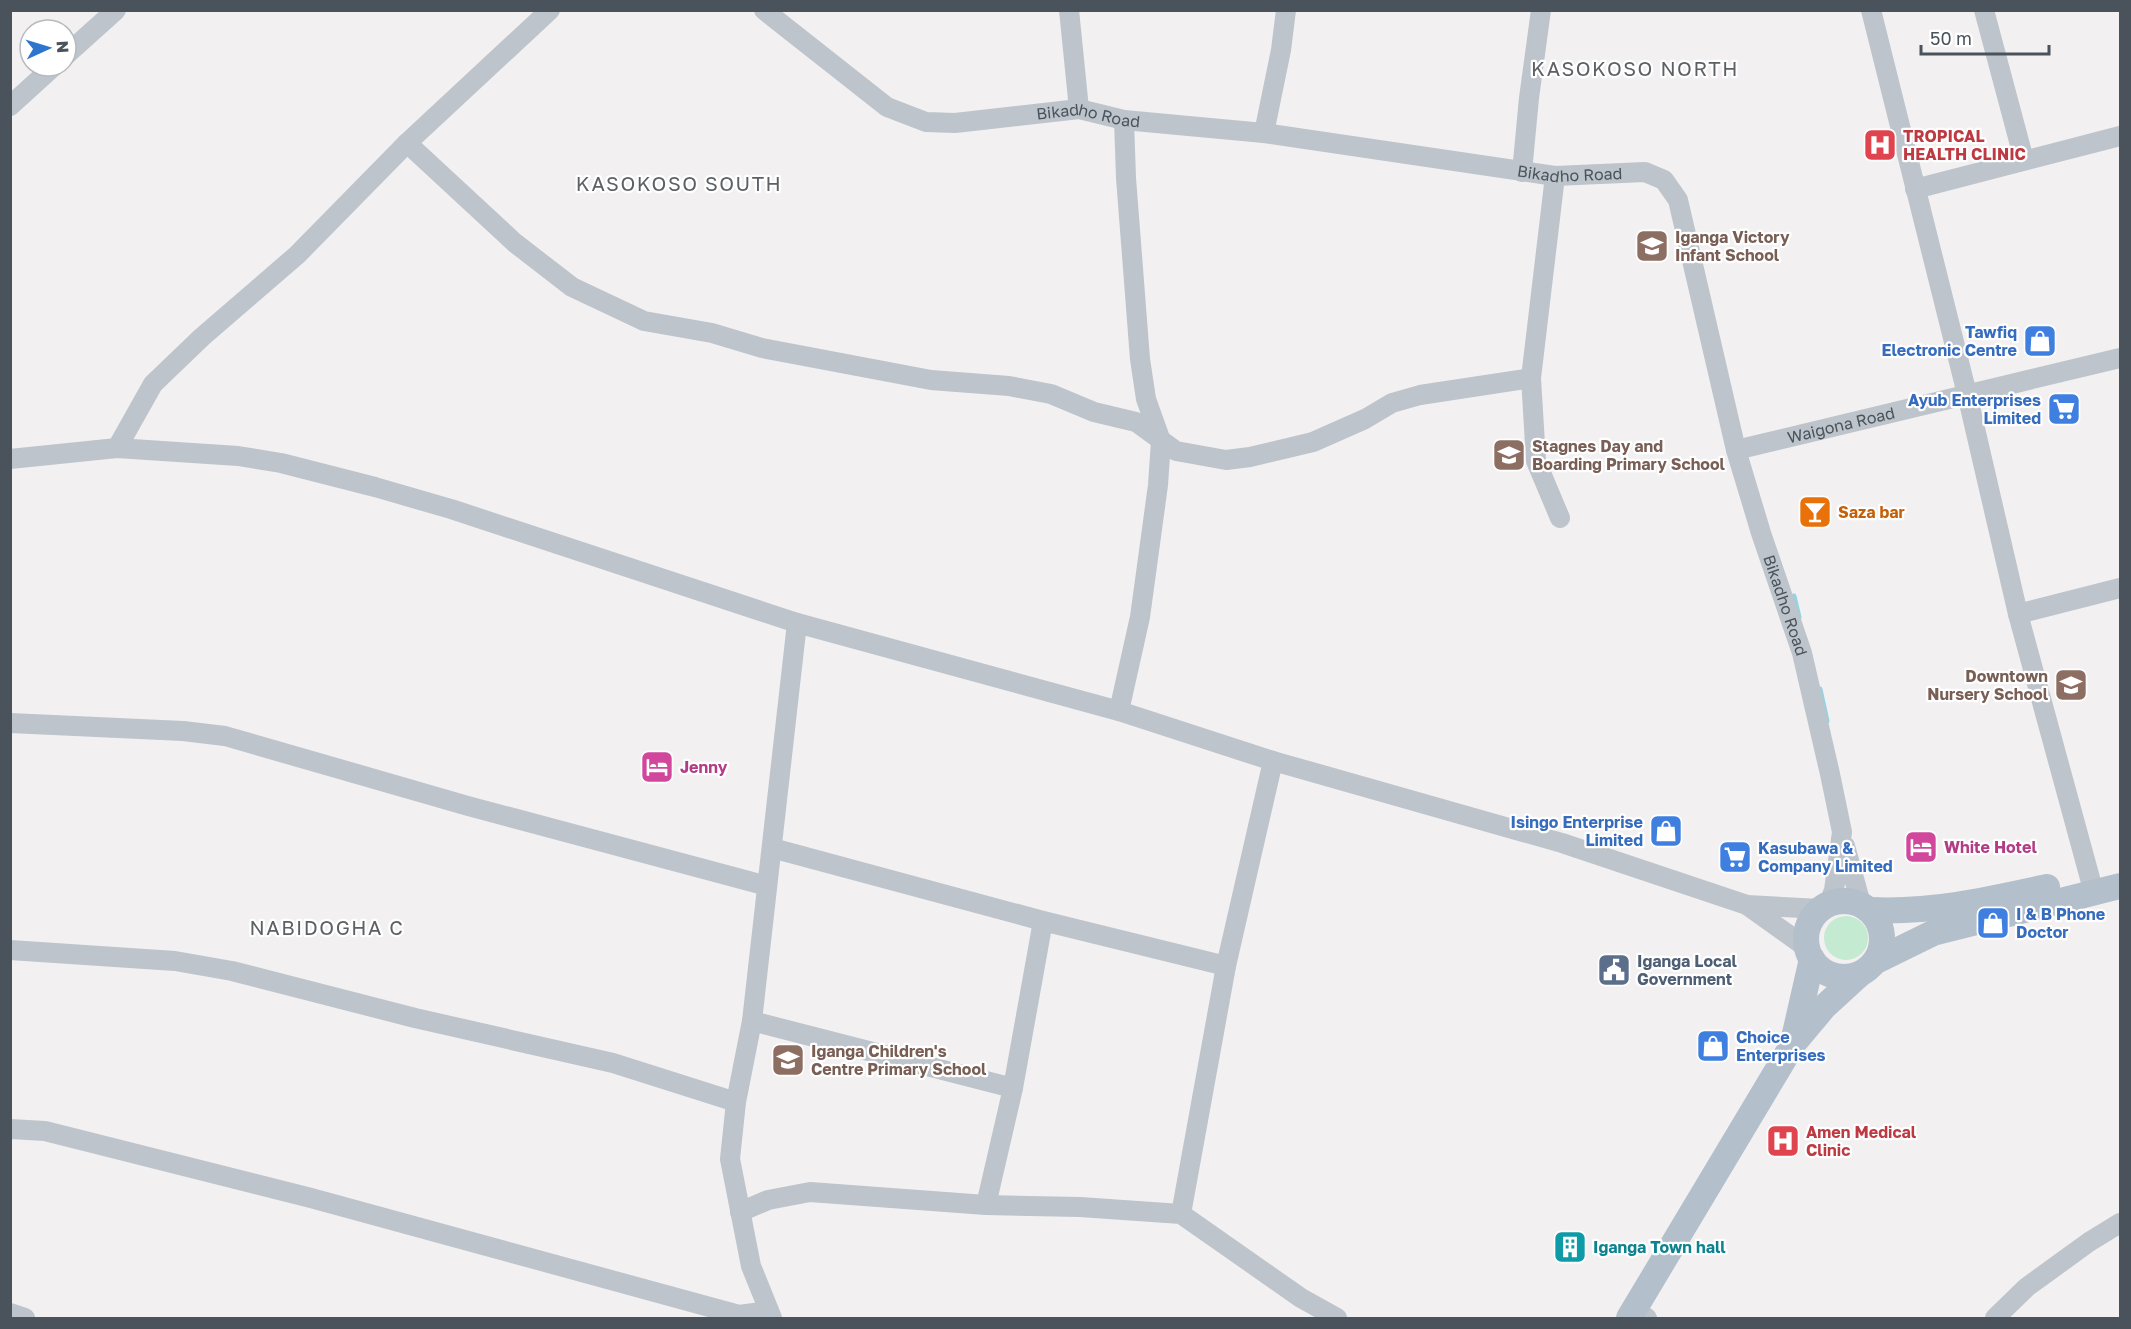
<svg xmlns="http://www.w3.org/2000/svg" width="2131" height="1329" font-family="'Golos Text',sans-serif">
  <rect width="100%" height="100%" fill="#f2f0f0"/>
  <circle fill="#c4ead2" cx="1846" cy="938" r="22"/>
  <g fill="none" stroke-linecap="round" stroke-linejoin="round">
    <g stroke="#96d3e2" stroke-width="5">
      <polyline points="1794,596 1799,617"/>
      <polyline points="1820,689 1827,721"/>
    </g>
    <g stroke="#bdc4cb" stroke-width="20">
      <path id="s1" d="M764,10l123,97 39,15 29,1 124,-14 45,11 140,13 291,43 90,-4 19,8 14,20 58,250 25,83 41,120 28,121 12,58 -8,58 -5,13"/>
      <polyline points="1069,10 1079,109"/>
      <polyline points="1871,10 1967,394 2018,614 2094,893"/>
      <polyline points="1984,10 2024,160"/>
      <polyline points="66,55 116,10"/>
      <polyline points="10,106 54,66"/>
      <polyline points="1264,133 1281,50 1286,10"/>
      <polyline points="407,143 515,243 572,287 644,321 712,333 762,348 931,380 1009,386 1051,394 1094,412 1136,422 1176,451 1226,460 1250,457 1313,442 1365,419 1392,403 1420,395 1531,378"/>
      <polyline points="1522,172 1529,98 1541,10"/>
      <polyline points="1555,176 1531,378 1536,461 1560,518"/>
      <polyline points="1915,189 2120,136"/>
      <polyline points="117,448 153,384 202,337 297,255 407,143 550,10"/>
      <path id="s2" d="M1736,450l384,-92"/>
      <polyline points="10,459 117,448 238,456 281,463 375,487 451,509 797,623 1119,711 1273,761 1562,843 1747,905 1820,909"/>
      <polyline points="2018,614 2120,588"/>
      <polyline points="1119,711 1140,617 1158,485 1161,441 1146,399 1140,359 1126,178 1124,120"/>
      <polyline points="10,723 183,731 225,736 468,806 767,886"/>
      <polyline points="1845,846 1861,904"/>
      <polyline points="772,848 1043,921 1226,966"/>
      <polyline points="1747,905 1807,948"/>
      <polyline points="10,950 175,961 232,971 415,1018 613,1063 736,1102"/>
      <polyline points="752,1021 1013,1088"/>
      <polyline points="10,1129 45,1131 311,1198 739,1315 769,1311"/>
      <polyline points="986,1205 1013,1088 1043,921"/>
      <polyline points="740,1212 768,1200 810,1192 986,1205 1080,1207 1181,1214 1301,1298 1337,1318"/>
      <polyline points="1181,1214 1226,966 1273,761"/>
      <polyline points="1635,1310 1647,1318"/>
      <polyline points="10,1313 25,1318"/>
      <polyline points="772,1318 751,1266 730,1159 736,1102 752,1021 797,623"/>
      <polyline points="1995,1318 2027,1287 2089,1242 2120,1223"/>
    </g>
    <g stroke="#b3bfcb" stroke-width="26">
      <circle cx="1844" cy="939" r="38"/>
      <path d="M1870,910c61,3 118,-10 177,-23"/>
      <polyline points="1876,961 1933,933 2120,886"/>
      <polyline points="1794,1038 1812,959"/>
      <polyline points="1629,1318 1793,1044 1824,1007 1860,974"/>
    </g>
  </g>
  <defs>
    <symbol id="hospital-square" viewBox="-11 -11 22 22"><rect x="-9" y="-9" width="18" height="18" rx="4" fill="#e0444e" stroke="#fff"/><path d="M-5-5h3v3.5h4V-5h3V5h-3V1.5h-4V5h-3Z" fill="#fff"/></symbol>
    <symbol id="school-square" viewBox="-11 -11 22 22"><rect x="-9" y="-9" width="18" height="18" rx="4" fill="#8d6e63" stroke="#fff"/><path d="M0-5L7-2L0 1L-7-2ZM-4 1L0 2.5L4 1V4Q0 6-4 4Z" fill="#fff"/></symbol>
    <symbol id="shop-square" viewBox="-11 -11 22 22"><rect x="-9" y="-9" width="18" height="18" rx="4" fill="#3f7fe0" stroke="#fff"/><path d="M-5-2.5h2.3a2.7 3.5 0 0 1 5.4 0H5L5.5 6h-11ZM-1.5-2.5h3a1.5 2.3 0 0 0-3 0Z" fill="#fff"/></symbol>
    <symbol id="supermarket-square" viewBox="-11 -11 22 22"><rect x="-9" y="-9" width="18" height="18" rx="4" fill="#3f7fe0" stroke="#fff"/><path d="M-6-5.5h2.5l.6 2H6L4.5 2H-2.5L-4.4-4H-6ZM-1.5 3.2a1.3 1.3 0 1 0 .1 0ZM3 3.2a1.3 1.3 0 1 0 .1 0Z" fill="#fff"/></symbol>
    <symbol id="bar-square" viewBox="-11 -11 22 22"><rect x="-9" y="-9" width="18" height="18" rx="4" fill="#e8710a" stroke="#fff"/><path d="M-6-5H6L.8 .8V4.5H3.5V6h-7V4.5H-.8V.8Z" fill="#fff"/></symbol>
    <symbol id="hotel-square" viewBox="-11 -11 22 22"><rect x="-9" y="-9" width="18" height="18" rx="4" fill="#d1479c" stroke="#fff"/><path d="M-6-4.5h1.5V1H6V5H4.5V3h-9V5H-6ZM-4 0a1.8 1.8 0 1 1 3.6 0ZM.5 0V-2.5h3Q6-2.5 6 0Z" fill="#fff"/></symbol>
    <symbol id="civic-square" viewBox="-11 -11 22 22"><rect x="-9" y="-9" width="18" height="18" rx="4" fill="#5c6f8a" stroke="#fff"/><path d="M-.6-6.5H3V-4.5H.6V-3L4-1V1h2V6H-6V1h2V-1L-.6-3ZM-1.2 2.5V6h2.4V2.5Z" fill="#fff"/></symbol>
    <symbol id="building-square" viewBox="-11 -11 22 22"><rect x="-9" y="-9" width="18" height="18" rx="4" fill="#0f9aa8" stroke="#fff"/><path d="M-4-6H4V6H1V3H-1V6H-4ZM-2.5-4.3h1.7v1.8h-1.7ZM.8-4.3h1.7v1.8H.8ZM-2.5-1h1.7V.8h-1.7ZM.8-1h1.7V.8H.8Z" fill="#fff"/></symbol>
  </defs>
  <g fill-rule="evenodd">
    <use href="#hospital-square" x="1861" y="126" width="38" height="38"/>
    <use href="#school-square" x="1633" y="227" width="38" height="38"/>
    <use href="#shop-square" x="2021" y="322" width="38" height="38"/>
    <use href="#supermarket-square" x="2045" y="390" width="38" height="38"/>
    <use href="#school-square" x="1490" y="436" width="38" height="38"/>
    <use href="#bar-square" x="1796" y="493" width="38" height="38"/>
    <use href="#school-square" x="2052" y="666" width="38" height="38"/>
    <use href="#hotel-square" x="638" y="748" width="38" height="38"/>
    <use href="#shop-square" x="1647" y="812" width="38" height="38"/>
    <use href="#hotel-square" x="1902" y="828" width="38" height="38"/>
    <use href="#supermarket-square" x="1716" y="838" width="38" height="38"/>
    <use href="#shop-square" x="1974" y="904" width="38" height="38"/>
    <use href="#civic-square" x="1595" y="951" width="38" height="38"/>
    <use href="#shop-square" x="1694" y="1027" width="38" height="38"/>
    <use href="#school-square" x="769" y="1041" width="38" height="38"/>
    <use href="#hospital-square" x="1764" y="1122" width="38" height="38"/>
    <use href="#building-square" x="1551" y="1228" width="38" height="38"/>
  </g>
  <g text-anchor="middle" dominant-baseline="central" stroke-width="4.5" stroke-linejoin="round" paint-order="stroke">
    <g font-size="16" fill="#4a535b" stroke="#fff">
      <text stroke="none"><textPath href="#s1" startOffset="362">Bikadho Road</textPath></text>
      <text stroke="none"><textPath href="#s1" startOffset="848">Bikadho Road</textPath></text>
      <text stroke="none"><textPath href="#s2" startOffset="108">Waigona Road</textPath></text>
      <text stroke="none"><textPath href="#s1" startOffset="1388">Bikadho Road</textPath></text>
    </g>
    <g font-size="16" font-weight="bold" fill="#be3a42" stroke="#fff" text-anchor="start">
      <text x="1903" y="136">TROPICAL<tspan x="1903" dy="18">HEALTH CLINIC</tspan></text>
      <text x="1806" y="1132">Amen Medical<tspan x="1806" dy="18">Clinic</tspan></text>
    </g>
    <g font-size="16" font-weight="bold" fill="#785e54" stroke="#fff" text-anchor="start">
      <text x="1675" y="237">Iganga Victory<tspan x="1675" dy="18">Infant School</tspan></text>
      <text x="1532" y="446">Stagnes Day and<tspan x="1532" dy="18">Boarding Primary School</tspan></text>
      <text x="2048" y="676" text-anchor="end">Downtown<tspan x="2048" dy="18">Nursery School</tspan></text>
      <text x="811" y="1051">Iganga Children's<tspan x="811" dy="18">Centre Primary School</tspan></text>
    </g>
    <g font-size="16" font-weight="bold" fill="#366cbe" stroke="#fff" text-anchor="end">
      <text x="2017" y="332">Tawfiq<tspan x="2017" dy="18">Electronic Centre</tspan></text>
      <text x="2041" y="400">Ayub Enterprises<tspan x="2041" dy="18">Limited</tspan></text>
      <text x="1643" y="822">Isingo Enterprise<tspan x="1643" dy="18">Limited</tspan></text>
      <text x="1758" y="848" text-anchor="start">Kasubawa &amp;<tspan x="1758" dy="18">Company Limited</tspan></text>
      <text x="2016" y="914" text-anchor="start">I &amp; B Phone<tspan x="2016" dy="18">Doctor</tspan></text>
      <text x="1736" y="1037" text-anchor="start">Choice<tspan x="1736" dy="18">Enterprises</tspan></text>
    </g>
    <g font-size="16" font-weight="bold" fill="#c56008" stroke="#fff" text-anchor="start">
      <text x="1838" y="512">Saza bar</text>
    </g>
    <g font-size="16" font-weight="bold" fill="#b23c85" stroke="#fff" text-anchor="start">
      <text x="680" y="767">Jenny</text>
      <text x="1944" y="847">White Hotel</text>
    </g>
    <g font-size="16" font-weight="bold" fill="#4e5e75" stroke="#fff" text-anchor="start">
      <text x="1637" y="961">Iganga Local<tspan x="1637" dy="18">Government</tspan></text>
    </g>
    <g font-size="16" font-weight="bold" fill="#0d838f" stroke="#fff" text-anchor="start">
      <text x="1593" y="1247">Iganga Town hall</text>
    </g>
    <g font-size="20" letter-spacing="1.5" fill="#5d6064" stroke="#fff">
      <text x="1635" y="68">KASOKOSO NORTH</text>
      <text x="679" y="183">KASOKOSO SOUTH</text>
      <text x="327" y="927">NABIDOGHA C</text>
    </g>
  </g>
  <rect width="2131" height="1329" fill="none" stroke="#4a535b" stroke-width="24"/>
  <g transform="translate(48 48) rotate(86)"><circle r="28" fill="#ffffff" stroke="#b7babd" stroke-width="1.5"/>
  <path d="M0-4.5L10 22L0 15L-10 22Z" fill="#2e75ce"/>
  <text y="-9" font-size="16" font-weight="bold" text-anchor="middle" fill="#4a535b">N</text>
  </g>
  <path d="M1921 45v9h128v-9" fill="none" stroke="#4a535b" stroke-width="3"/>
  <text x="1930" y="45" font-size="18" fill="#4a535b" stroke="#ffffff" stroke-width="4.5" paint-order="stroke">50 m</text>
</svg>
